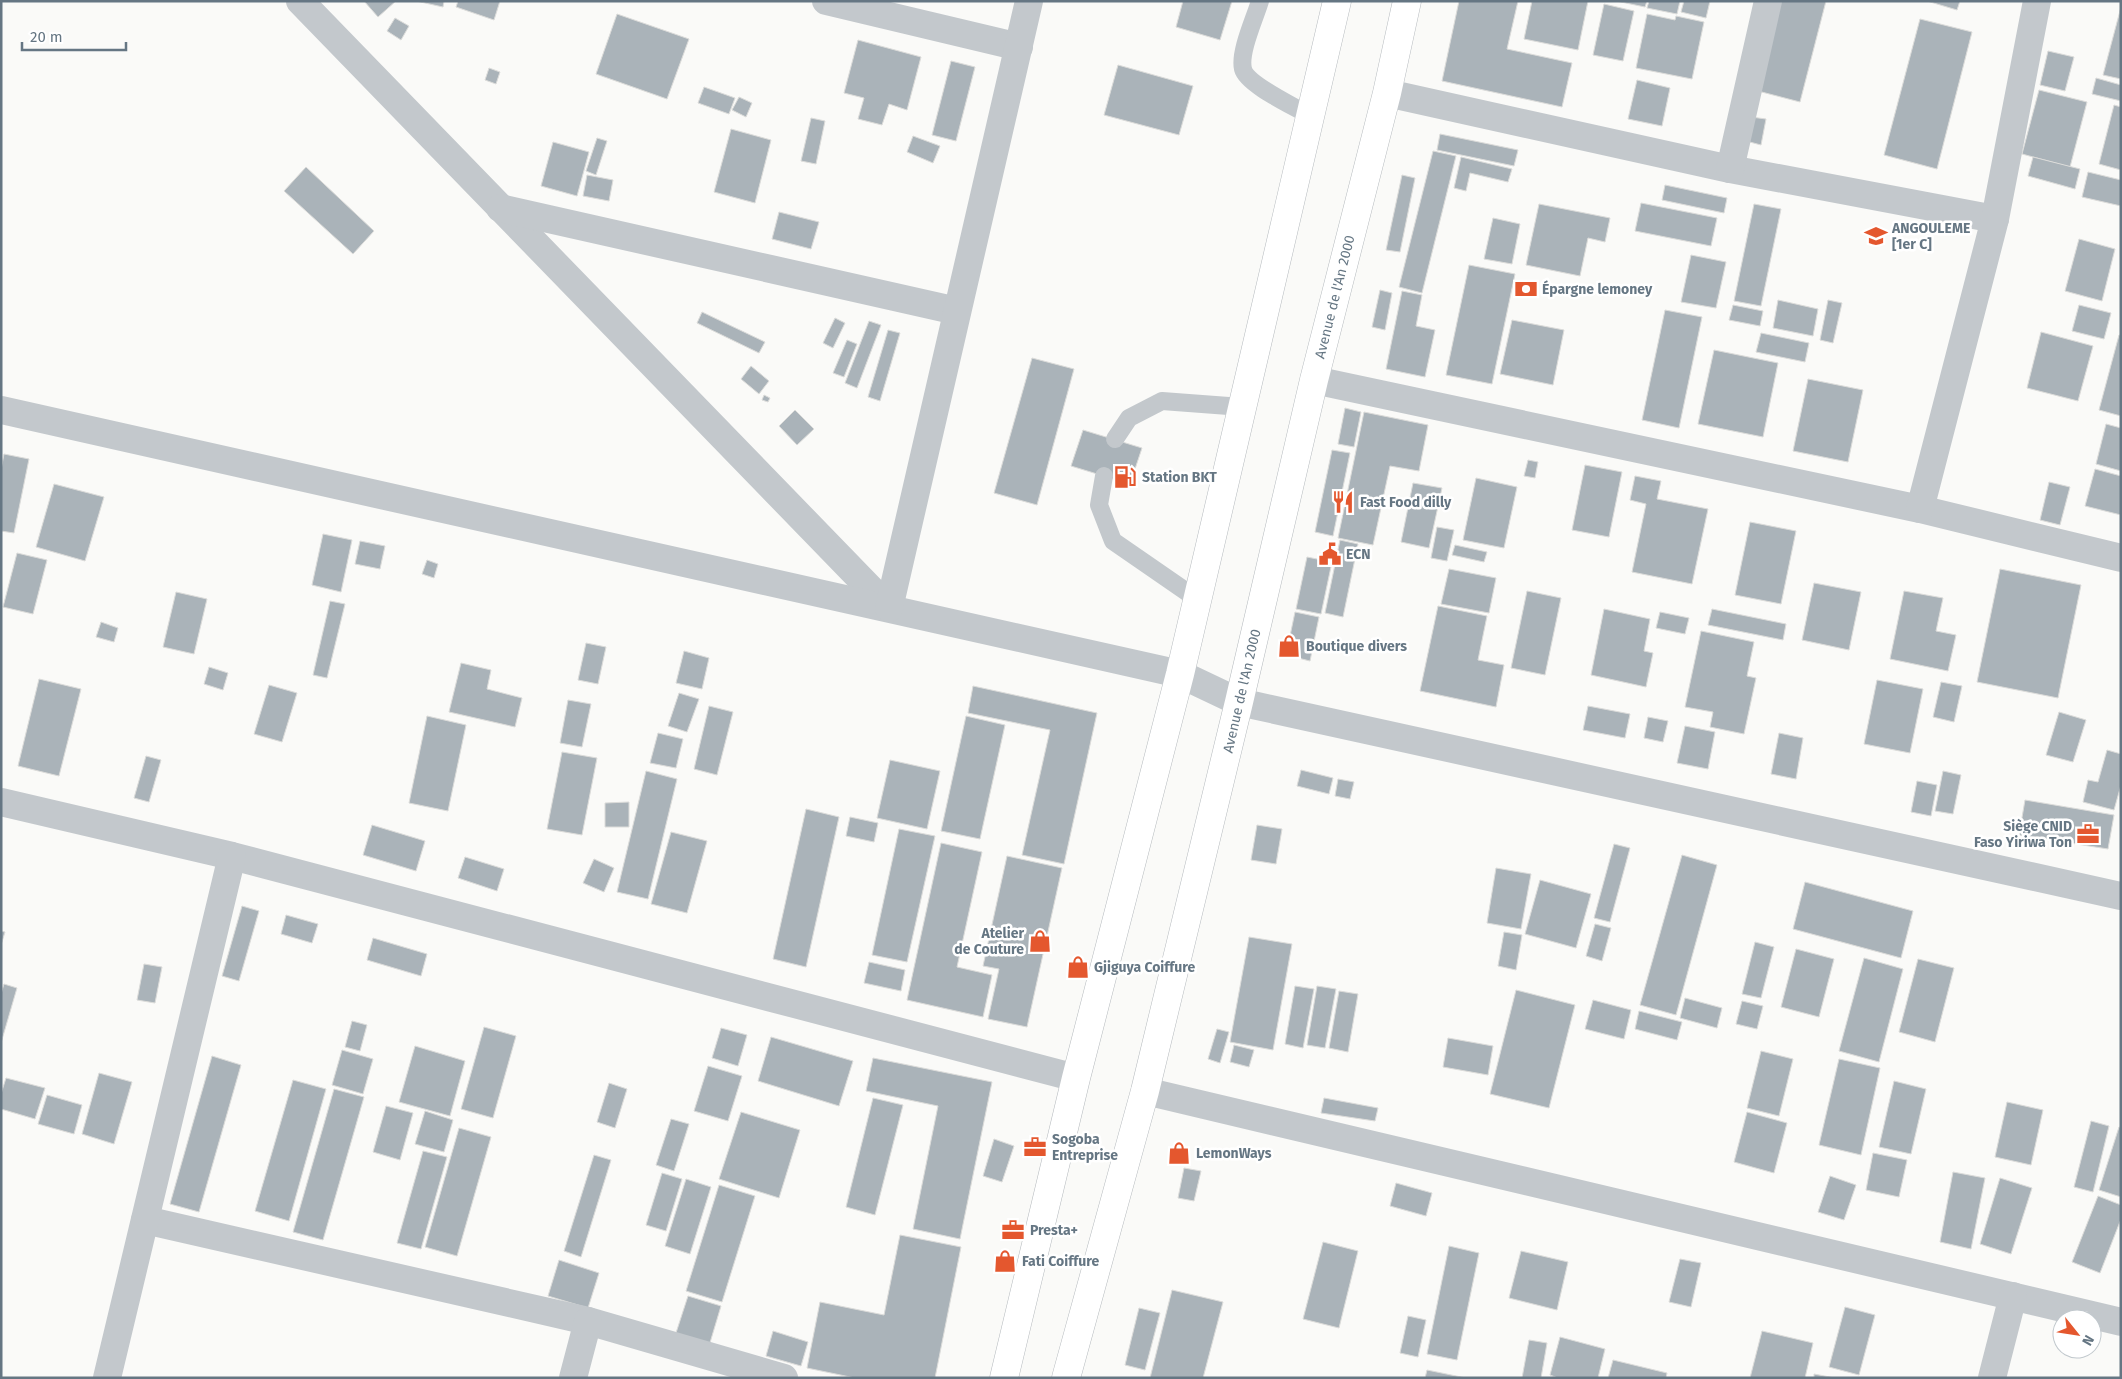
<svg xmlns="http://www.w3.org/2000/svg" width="2122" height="1379" font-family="'Fira Sans',sans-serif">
  <rect width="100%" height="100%" fill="#fafaf8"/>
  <g fill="#aab3b9" stroke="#dcdcda">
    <polygon points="364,1 396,1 378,17"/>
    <polygon points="416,1 444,1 443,7"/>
    <polygon points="458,1 500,1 494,20 456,7"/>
    <polygon points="1183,1 1232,1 1220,40 1176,27"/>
    <polygon points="1459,1 1518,1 1507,49 1572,63 1562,107 1442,81"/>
    <polygon points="1532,1 1588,1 1578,50 1524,39"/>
    <polygon points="1616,1 1647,1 1645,7"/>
    <polygon points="1649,1 1680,1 1677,14 1647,8"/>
    <polygon points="1684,1 1710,1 1706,18 1681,12"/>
    <polygon points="1778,1 1826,1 1800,102 1754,90"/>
    <polygon points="1927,1 1960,1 1957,10"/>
    <polygon points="1604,4 1634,11 1623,61 1593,55"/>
    <polygon points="2121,7 2121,79 2103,75"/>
    <polygon points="617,14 689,39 667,99 596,74"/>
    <polygon points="1647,14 1675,20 1676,16 1704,22 1692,79 1636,68"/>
    <polygon points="395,18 409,26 401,40 387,31"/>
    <polygon points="1920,19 1972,32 1937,169 1884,155"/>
    <polygon points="858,40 921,57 907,110 889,104 882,125 858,119 864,98 844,93"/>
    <polygon points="2048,51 2074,57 2065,91 2040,85"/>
    <polygon points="951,61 975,67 956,141 932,135"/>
    <polygon points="1118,65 1193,86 1179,135 1104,115"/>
    <polygon points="489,68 500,72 496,84 485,80"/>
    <polygon points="2096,78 2121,85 2121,101 2092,94"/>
    <polygon points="1637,80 1670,88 1662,126 1628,119"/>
    <polygon points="704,87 735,98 729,114 698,103"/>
    <polygon points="2039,90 2087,102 2070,167 2022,154"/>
    <polygon points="739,97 752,103 746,117 732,110"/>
    <polygon points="2114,105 2121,107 2121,170 2099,164"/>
    <polygon points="1751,117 1766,119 1761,145 1746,141"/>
    <polygon points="811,118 825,121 816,164 801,161"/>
    <polygon points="731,129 771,140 755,203 714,192"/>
    <polygon points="1440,134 1518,150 1514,166 1437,150"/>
    <polygon points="913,136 940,146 933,163 907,152"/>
    <polygon points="597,138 607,141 596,175 586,171"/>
    <polygon points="553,142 589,152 577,196 541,186"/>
    <polygon points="1433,151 1456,156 1422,293 1399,287"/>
    <polygon points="1461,157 1512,169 1508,182 1470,173 1466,191 1454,188"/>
    <polygon points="2033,157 2080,169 2075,189 2028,176"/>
    <polygon points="306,167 374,231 353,254 284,191"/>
    <polygon points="2088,172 2121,180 2121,206 2082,197"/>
    <polygon points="587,175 613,180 609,201 583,196"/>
    <polygon points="1402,175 1415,178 1400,252 1386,250"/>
    <polygon points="1665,185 1727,198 1724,213 1662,200"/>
    <polygon points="1641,203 1717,218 1711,246 1635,231"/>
    <polygon points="1539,204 1610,218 1605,242 1588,238 1580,276 1526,265"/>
    <polygon points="1754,204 1781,209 1761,306 1734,301"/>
    <polygon points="779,212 819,222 811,249 772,239"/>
    <polygon points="1493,218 1520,224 1512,264 1484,259"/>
    <polygon points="2079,239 2115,249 2102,301 2065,291"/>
    <polygon points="1691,255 1726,262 1716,308 1681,302"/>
    <polygon points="1469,265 1515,274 1492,384 1446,375"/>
    <polygon points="1380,290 1392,293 1385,330 1372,327"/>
    <polygon points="1402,291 1422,295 1416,326 1435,330 1425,377 1386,369"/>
    <polygon points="1778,300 1818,309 1813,336 1773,328"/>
    <polygon points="1828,300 1842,303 1833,343 1820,340"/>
    <polygon points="1733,305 1763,311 1760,326 1729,320"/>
    <polygon points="2079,305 2111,313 2104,339 2072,331"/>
    <polygon points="1665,310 1702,317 1679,428 1642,420"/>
    <polygon points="702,312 765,342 759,353 697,323"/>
    <polygon points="835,318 845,323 833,348 823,343"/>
    <polygon points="1512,320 1564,330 1553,385 1500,374"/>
    <polygon points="869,321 881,325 857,388 845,383"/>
    <polygon points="888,330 900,333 880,401 868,397"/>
    <polygon points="2041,332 2093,346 2078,401 2027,388"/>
    <polygon points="1761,333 1809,343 1805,362 1756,352"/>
    <polygon points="2119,335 2121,335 2121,416 2099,410"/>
    <polygon points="847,340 857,344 844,377 833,373"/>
    <polygon points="1714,350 1778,363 1763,437 1698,424"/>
    <polygon points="1032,358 1074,369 1037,505 994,493"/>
    <polygon points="751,366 769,381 759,394 741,379"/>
    <polygon points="1808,379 1863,390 1848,462 1793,451"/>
    <polygon points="764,395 770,398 768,402 762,400"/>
    <polygon points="1345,408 1361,412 1354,447 1338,444"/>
    <polygon points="795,410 814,429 797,445 779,426"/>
    <polygon points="1364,412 1428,425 1419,471 1390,466 1373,545 1338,538"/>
    <polygon points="2106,424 2121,428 2121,471 2096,464"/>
    <polygon points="1083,430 1142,448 1130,484 1071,466"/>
    <polygon points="1332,450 1350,453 1333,536 1315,532"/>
    <polygon points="4,454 29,459 14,533 1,531 1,470"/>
    <polygon points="1528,460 1538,462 1535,478 1524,476"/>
    <polygon points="1585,465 1622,472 1609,537 1572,530"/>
    <polygon points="2095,469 2121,476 2121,515 2085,506"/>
    <polygon points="1635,476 1661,481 1657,499 1708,509 1692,584 1632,572 1646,504 1630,500"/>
    <polygon points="1476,478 1517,487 1504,548 1463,540"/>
    <polygon points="2049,482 2070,487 2060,525 2040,520"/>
    <polygon points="1413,483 1442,488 1429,548 1401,542"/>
    <polygon points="54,484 104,497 85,561 36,547"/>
    <polygon points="1750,522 1796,531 1781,604 1735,595"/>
    <polygon points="1437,527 1454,530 1447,561 1431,558"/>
    <polygon points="323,534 352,540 341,592 312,585"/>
    <polygon points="1340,540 1358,544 1343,617 1325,613"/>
    <polygon points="360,541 385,546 380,569 355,564"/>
    <polygon points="1455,545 1487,552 1484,562 1452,555"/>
    <polygon points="17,553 47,560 33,614 3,607"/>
    <polygon points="1307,557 1332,562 1321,614 1296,609"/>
    <polygon points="427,560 438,564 434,578 422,574"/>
    <polygon points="1449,569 1496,578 1489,613 1441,604"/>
    <polygon points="2000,569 2081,585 2058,698 1977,682"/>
    <polygon points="1814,583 1861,592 1849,650 1802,640"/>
    <polygon points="1527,591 1561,598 1545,675 1511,668"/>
    <polygon points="1904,591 1943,598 1936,631 1956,635 1948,671 1890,659"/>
    <polygon points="176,592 207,599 194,654 163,647"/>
    <polygon points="330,601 345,604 327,678 313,675"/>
    <polygon points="1438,606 1487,616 1478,660 1504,665 1496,707 1420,691"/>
    <polygon points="1604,609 1650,619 1644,651 1653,653 1646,687 1591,675"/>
    <polygon points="1712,609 1786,624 1783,640 1708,625"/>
    <polygon points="1295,612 1319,617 1310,661 1286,655"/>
    <polygon points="1660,612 1689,618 1685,634 1656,628"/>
    <polygon points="101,622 118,628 114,642 96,637"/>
    <polygon points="1701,631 1754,642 1747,676 1756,678 1744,734 1710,727 1713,712 1685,707"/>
    <polygon points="586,643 606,647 598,684 578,680"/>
    <polygon points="684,651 709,658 702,689 676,683"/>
    <polygon points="461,663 491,670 487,689 522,698 515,727 449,712"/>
    <polygon points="209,667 228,673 223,690 204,684"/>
    <polygon points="39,679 81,689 59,776 18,766"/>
    <polygon points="1877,680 1923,689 1910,753 1864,744"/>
    <polygon points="1941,682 1962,686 1954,722 1933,717"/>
    <polygon points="269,685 297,693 282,742 254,734"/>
    <polygon points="973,686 1097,713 1064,864 1022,855 1050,730 968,713"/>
    <polygon points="679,693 699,699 687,732 668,726"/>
    <polygon points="568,700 591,704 582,747 560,743"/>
    <polygon points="709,706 733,712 717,775 694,769"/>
    <polygon points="1588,706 1630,714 1625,738 1583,730"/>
    <polygon points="2059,712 2086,720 2073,762 2046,755"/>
    <polygon points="427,716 466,725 448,811 409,803"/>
    <polygon points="966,716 1005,725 980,839 941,831"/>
    <polygon points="1648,717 1668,721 1663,742 1644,738"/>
    <polygon points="1685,726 1715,732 1708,769 1677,763"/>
    <polygon points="658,733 683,739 676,768 650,763"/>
    <polygon points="1779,733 1803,738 1796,779 1771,774"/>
    <polygon points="2107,750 2121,754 2121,785 2114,810 2083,802 2088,780 2098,782"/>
    <polygon points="562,752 597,758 582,835 547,829"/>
    <polygon points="146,756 161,760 149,802 134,798"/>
    <polygon points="890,760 940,771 927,829 877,818"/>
    <polygon points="1301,770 1333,778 1329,794 1297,786"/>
    <polygon points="646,771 677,779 648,899 617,892"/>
    <polygon points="1943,771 1961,775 1953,814 1935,811"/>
    <polygon points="1338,779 1354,782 1350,799 1335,796"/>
    <polygon points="1917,781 1937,785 1931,816 1911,812"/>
    <polygon points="2025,800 2114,815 2108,849 2019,835"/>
    <polygon points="629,802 629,827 605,827 605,803"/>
    <polygon points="806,809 839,817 806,967 773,959"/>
    <polygon points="850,817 878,823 874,842 846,836"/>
    <polygon points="372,825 425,841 416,871 363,855"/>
    <polygon points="1257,825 1282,829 1276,864 1251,860"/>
    <polygon points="899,829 935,836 907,962 872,955"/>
    <polygon points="671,832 707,841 687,913 651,904"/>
    <polygon points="941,843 982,852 957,967 992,975 983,1017 907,1000"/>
    <polygon points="1614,844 1630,848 1610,922 1594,918"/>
    <polygon points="1682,855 1717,865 1676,1015 1640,1005"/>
    <polygon points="1007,856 1062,868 1027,1027 988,1019 999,969 983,966"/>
    <polygon points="465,857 504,869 497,891 458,878"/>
    <polygon points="594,859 614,868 604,892 583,883"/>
    <polygon points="1496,868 1531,874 1521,929 1487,923"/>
    <polygon points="1540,880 1591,894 1576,948 1525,934"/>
    <polygon points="1805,882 1913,911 1901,958 1793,929"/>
    <polygon points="242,906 259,911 239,981 222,976"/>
    <polygon points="286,915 318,924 312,943 281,934"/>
    <polygon points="1595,924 1611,928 1602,961 1586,956"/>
    <polygon points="1,931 5,932 1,945"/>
    <polygon points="1504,932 1522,935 1516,970 1498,966"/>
    <polygon points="1249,937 1292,944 1273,1050 1230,1042"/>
    <polygon points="373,938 427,954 421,976 367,960"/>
    <polygon points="1755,942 1774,947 1761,998 1742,994"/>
    <polygon points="1796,949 1834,959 1819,1017 1781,1007"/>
    <polygon points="1864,958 1903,969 1879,1062 1839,1051"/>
    <polygon points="1918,959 1954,968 1935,1042 1899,1032"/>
    <polygon points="869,962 905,970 901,991 864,983"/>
    <polygon points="144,964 162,967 155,1003 137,1000"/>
    <polygon points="4,984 17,988 1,1043 1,994"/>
    <polygon points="1295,986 1314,989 1303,1048 1285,1044"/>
    <polygon points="1317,986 1336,989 1325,1048 1307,1045"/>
    <polygon points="1516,990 1575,1005 1549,1108 1490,1094"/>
    <polygon points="1339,991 1358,994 1348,1052 1329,1048"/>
    <polygon points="1685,998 1722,1008 1717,1028 1680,1018"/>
    <polygon points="1593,1000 1631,1010 1624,1039 1585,1029"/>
    <polygon points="1742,1001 1763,1006 1757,1029 1736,1024"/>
    <polygon points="1639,1011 1682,1022 1677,1040 1635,1029"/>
    <polygon points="352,1021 367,1025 360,1051 345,1047"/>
    <polygon points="484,1027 516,1036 493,1118 461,1109"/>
    <polygon points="721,1028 747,1035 738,1066 712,1058"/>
    <polygon points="1217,1029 1229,1032 1220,1063 1208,1059"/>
    <polygon points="771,1037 853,1061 839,1106 758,1081"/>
    <polygon points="1448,1038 1493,1046 1488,1075 1443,1067"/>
    <polygon points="1234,1045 1254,1050 1249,1067 1230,1062"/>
    <polygon points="415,1046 465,1061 450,1116 399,1102"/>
    <polygon points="342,1050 373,1059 363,1094 332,1085"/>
    <polygon points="1761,1051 1793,1059 1779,1116 1747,1108"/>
    <polygon points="212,1056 241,1065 199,1212 170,1204"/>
    <polygon points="873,1058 992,1082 960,1239 913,1229 938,1106 866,1091"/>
    <polygon points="1839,1059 1880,1068 1861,1155 1819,1145"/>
    <polygon points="708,1066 742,1076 728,1121 694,1111"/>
    <polygon points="99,1073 132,1082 114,1144 82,1134"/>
    <polygon points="6,1078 45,1088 35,1119 1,1109 1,1094"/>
    <polygon points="293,1080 326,1089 289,1221 255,1211"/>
    <polygon points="1894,1081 1926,1089 1911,1154 1879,1147"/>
    <polygon points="609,1083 627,1089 615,1128 597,1122"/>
    <polygon points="334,1089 364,1097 323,1240 293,1232"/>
    <polygon points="47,1095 82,1105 74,1134 38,1124"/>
    <polygon points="873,1098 903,1105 875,1215 846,1207"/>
    <polygon points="1324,1098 1378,1108 1375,1121 1321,1113"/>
    <polygon points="2007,1102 2043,1110 2031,1165 1995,1157"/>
    <polygon points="386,1106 413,1113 400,1160 373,1152"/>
    <polygon points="425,1111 453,1120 444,1152 415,1144"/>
    <polygon points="741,1112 800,1130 779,1198 719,1179"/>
    <polygon points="1747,1112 1787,1123 1774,1173 1734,1162"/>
    <polygon points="671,1119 689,1124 674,1171 656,1165"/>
    <polygon points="2091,1121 2109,1126 2093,1192 2074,1187"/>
    <polygon points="2119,1127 2121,1127 2121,1197 2099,1190"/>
    <polygon points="459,1128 491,1137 457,1256 425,1247"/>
    <polygon points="994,1139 1014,1146 1002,1182 983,1176"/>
    <polygon points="423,1151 447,1157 421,1249 397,1243"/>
    <polygon points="1873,1153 1907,1160 1899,1197 1866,1190"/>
    <polygon points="594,1155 611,1160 581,1257 564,1251"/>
    <polygon points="1184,1168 1201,1171 1194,1201 1178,1198"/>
    <polygon points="1953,1172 1985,1178 1971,1249 1940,1242"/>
    <polygon points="662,1173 682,1179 666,1231 646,1225"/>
    <polygon points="1830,1176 1856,1185 1844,1220 1818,1212"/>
    <polygon points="2000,1178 2032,1188 2011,1254 1980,1244"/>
    <polygon points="686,1179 711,1187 690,1254 665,1246"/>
    <polygon points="1396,1183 1432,1193 1426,1216 1390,1206"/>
    <polygon points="719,1185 755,1196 722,1302 686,1291"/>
    <polygon points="2098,1196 2121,1205 2121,1219 2100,1273 2072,1262"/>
    <polygon points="900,1235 961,1247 935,1378 855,1378 807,1368 820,1302 884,1315"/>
    <polygon points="1323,1242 1358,1251 1339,1328 1303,1319"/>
    <polygon points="1449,1246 1479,1253 1457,1360 1427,1354"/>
    <polygon points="1521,1251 1568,1262 1557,1310 1509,1298"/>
    <polygon points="1680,1259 1701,1263 1691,1307 1669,1302"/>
    <polygon points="559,1260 599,1273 588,1308 548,1296"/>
    <polygon points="1172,1290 1223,1302 1203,1378 1150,1378"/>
    <polygon points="688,1296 721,1306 709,1346 675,1336"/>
    <polygon points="1845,1307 1875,1315 1859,1375 1829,1367"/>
    <polygon points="1139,1308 1160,1313 1145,1370 1125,1365"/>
    <polygon points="1408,1316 1426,1320 1418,1357 1400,1353"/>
    <polygon points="773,1331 808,1342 801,1366 766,1356"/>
    <polygon points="1762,1331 1813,1343 1805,1378 1750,1378"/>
    <polygon points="1560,1337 1605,1349 1598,1378 1558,1378 1550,1375"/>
    <polygon points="1529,1340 1547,1343 1541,1378 1522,1378"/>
    <polygon points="1613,1360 1667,1373 1666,1378 1608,1378"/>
    <polygon points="1427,1370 1466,1378 1425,1378"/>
    <polygon points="1814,1374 1835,1378 1814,1378"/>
  </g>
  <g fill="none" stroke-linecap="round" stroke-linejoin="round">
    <defs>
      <g id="primary">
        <polyline points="1004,1378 1076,1078 1180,674 1337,1"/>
        <polyline points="1066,1378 1145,1091 1239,702 1314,380 1387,93 1407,1"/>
      </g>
    </defs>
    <use href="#primary" stroke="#b5babe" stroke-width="29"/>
    <g stroke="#c3c8cc" stroke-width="18">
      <path d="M1260,1c-5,17 -21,51 -17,68 4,16 53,38 67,47"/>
      <polyline points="1115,439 1129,418 1162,401 1242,407"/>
      <polyline points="1104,476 1099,505 1113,541 1197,599"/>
    </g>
    <g stroke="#c3c8cc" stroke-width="28">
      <polyline points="300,1 889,608"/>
      <polyline points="826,1 1019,47"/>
      <polyline points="1387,93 1730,169 1995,219"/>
      <polyline points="1730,169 1768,1"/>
      <polyline points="500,208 957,311"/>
      <polyline points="1314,380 1920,509 2121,558"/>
      <polyline points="1,410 1180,674 1239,702 2121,896"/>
      <polyline points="1920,509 1995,219 2037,1"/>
      <polyline points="889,608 1029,1"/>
      <polyline points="1,802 232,856 1076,1078"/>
      <polyline points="1145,1091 2121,1322"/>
      <polyline points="145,1220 588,1321 784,1378"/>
      <polyline points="107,1378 232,856"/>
      <polyline points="573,1378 588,1321"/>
      <polyline points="1992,1378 2013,1296"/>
    </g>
    <use href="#primary" stroke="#fff" stroke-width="28"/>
  </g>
  <defs>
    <symbol id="school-bare" viewBox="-9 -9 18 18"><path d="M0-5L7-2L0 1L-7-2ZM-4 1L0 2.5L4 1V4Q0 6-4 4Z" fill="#e4572e" stroke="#fff" stroke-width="2.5" paint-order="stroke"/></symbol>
    <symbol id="bank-bare" viewBox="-9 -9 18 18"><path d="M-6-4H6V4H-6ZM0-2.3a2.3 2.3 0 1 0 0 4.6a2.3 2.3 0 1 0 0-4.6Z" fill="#e4572e" stroke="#fff" stroke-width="2.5" paint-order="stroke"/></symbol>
    <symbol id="fuel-bare" viewBox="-9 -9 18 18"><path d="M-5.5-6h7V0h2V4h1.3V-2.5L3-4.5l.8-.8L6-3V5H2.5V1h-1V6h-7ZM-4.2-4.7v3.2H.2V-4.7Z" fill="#e4572e" stroke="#fff" stroke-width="2.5" paint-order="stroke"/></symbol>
    <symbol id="restaurant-bare" viewBox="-9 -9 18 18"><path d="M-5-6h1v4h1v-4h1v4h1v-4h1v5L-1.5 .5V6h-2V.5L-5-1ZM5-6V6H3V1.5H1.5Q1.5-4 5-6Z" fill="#e4572e" stroke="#fff" stroke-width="2.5" paint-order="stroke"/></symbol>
    <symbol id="civic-bare" viewBox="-9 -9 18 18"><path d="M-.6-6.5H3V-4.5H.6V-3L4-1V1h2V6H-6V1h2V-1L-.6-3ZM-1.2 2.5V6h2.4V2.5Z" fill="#e4572e" stroke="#fff" stroke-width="2.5" paint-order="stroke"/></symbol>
    <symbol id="shop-bare" viewBox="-9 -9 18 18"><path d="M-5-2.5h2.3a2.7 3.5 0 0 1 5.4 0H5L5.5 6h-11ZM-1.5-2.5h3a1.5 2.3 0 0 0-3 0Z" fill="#e4572e" stroke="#fff" stroke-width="2.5" paint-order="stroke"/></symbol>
    <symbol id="office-bare" viewBox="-9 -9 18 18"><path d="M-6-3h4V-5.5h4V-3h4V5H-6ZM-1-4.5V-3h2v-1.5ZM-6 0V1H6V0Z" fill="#e4572e" stroke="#fff" stroke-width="2.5" paint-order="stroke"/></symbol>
  </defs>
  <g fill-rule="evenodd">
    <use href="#school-bare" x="1860" y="220" width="32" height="32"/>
    <use href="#bank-bare" x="1510" y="273" width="32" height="32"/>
    <use href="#fuel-bare" x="1109" y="461" width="32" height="32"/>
    <use href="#restaurant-bare" x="1327" y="486" width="32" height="32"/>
    <use href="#civic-bare" x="1314" y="538" width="32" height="32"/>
    <use href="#shop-bare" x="1273" y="630" width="32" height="32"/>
    <use href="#office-bare" x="2072" y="818" width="32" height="32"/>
    <use href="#shop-bare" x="1024" y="925" width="32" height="32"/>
    <use href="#shop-bare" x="1062" y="951" width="32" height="32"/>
    <use href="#office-bare" x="1019" y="1131" width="32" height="32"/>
    <use href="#shop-bare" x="1163" y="1137" width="32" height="32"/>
    <use href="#office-bare" x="997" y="1214" width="32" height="32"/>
    <use href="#shop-bare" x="989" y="1245" width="32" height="32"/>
  </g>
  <g text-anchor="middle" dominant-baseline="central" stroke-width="5" stroke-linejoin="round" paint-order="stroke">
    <g font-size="14" font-weight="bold" fill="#657683" stroke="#fff" text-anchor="start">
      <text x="1892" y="228">ANGOULEME<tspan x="1892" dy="16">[1er C]</tspan></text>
      <text x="1542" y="289">Épargne lemoney</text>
      <text x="1142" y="477">Station BKT</text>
      <text x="1360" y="502">Fast Food dilly</text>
      <text x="1346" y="554">ECN</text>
      <text x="1306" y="646">Boutique divers</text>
      <text x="2072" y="826" text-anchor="end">Siège CNID<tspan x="2072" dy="16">Faso Yiriwa Ton</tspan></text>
      <text x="1024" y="933" text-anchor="end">Atelier<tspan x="1024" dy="16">de Couture</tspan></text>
      <text x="1094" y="967">Gjiguya Coiffure</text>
      <text x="1052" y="1139">Sogoba<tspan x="1052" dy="16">Entreprise</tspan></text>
      <text x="1196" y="1153">LemonWays</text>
      <text x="1030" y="1230">Presta+</text>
      <text x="1022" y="1261">Fati Coiffure</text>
    </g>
    <g font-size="14" fill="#657683" stroke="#fff">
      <text transform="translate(1335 297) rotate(-76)">Avenue de l'An 2000</text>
      <text transform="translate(1242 691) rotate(-77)">Avenue de l'An 2000</text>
    </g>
  </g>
  <rect width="2122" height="1379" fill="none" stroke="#657683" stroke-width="5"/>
  <g transform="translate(2077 1334) rotate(120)"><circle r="24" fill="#ffffff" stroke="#c1c8cd"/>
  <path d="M0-4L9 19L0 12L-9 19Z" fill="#e4572e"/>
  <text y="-8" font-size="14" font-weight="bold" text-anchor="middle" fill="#657683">N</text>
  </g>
  <path d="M22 42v8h104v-8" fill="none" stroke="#657683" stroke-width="2.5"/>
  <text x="30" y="42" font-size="15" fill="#657683" stroke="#ffffff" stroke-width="4" paint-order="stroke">20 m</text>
</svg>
